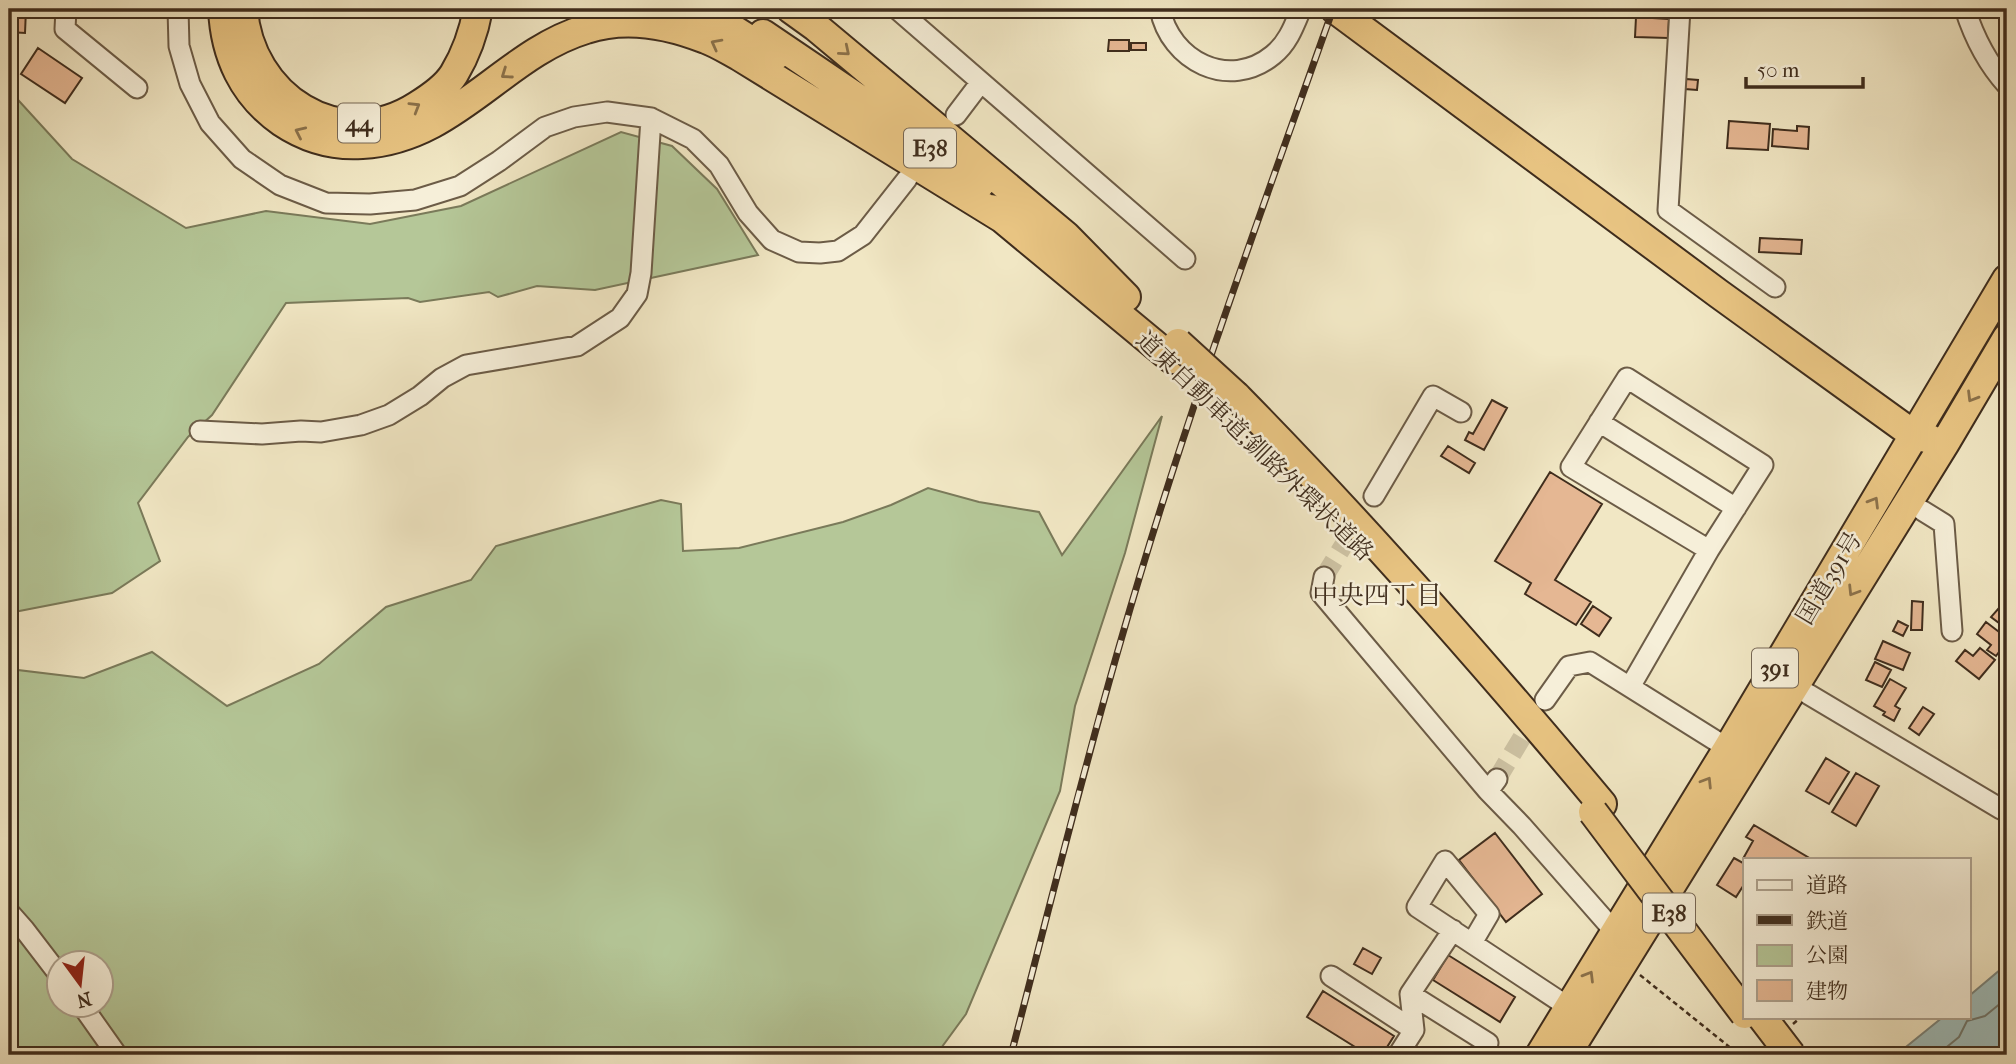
<svg xmlns="http://www.w3.org/2000/svg" width="2016" height="1064" font-family="'IM FELL French Canon','Noto Serif JP',serif">
<style>
.green{fill:#b5c798;stroke:#7a7a5a;stroke-width:2;fill-rule:evenodd}
.water{fill:#9ebebd;stroke:#78847d;stroke-width:2}
.lines{fill:none;stroke-linecap:round;stroke-linejoin:round}
.shore{stroke:#6e766d;stroke-width:2}
.building{fill:#e5b793;stroke:#3f2d1d;stroke-width:2}
.minor-tunnel{stroke:#cdc2a3;stroke-width:19;stroke-dasharray:19 10;stroke-linecap:butt}
.minor-casing{stroke:#6c5c47;stroke-width:23}
.highway-casing{stroke:#3f2d1d;stroke-width:32}
.path{stroke:#3f2d1d;stroke-width:2.5;stroke-dasharray:5 3.5;stroke-linecap:butt}
.minor{stroke:#f6efd9;stroke-width:19}
.highway{stroke:#e8c482;stroke-width:28}
.rail-casing{stroke:#3f2d1d;stroke-width:7}
.rail{stroke:#f6efd9;stroke-width:4.5;stroke-dasharray:13;stroke-linecap:butt}
.highway-bridge-casing{stroke:#3f2d1d;stroke-width:32;stroke-linecap:butt}
.highway-bridge{stroke:#e8c482;stroke-width:28}
.oneway{stroke:#8b714a}
.labels{text-anchor:middle;stroke-width:5;stroke-linejoin:round;paint-order:stroke}
.shield{fill:#f6efd9;stroke:#766755;stroke-width:2}
.shield-label{font-size:23px;font-weight:bold;fill:#3f2d1d}
.street-label{font-size:24px;fill:#3f2d1d;stroke:#f6efd9}
.neighbourhood-label{font-size:26px;fill:#3f2d1d;stroke:#f6efd9}
</style>
<rect width="100%" height="100%" fill="#f1e7c4"/>
<filter id="stains"><feTurbulence type="fractalNoise" baseFrequency=".00286" numOctaves="4"/><feColorMatrix values="0 0 0 0 .2 0 0 0 0 .09 0 0 0 0 .02 0 0 0 .5 -.17"/></filter>
<radialGradient id="worn" r=".72"><stop offset=".6" stop-color="#630" stop-opacity="0"/><stop offset="1" stop-color="#630" stop-opacity=".3"/></radialGradient>
<path class="green" d="M9,90l63,69 114,69 80,-17 104,13 91,-18 160,-74 51,14 45,43 41,66 -163,35 -58,-4 -39,11 -9,-5 -69,10 -12,-4 -122,5 -74,112 -24,22 -50,66 22,58 -48,32 -103,20z
M1162,416l-37,137 -50,153 -15,85 -94,223 -30,41h-927v-386l75,9 68,-26 75,54 92,-42 67,-57 85,-27 25,-34 165,-46 20,4 2,47 56,-3 104,-26 48,-17 37,-17 51,14 60,10 23,43zM60,962h42v42h-42z"/>
<path class="water" d="M2007,964v91h-111l47,-38h26v-21z"/>
<g class="lines">
<path class="shore" d="M1937,1055l22,-18 8,-16 18,-5 22,-18"/>
</g>
<path class="building" d="M9,9h17l-1,24 -16,-1z
M1597,9h31v5l-20,-1 -1,3h-10z
M1768,9h45l-1,7 -44,-3z
M1636,17l33,2 -1,19 -33,-1z
M1109,40h20v11h-21z
M1131,43h15v7h-15z
M38,48l44,30 -17,25 -44,-29z
M1686,79l12,1 -1,10 -12,-1z
M1729,121l41,3 -2,26 -41,-2z
M1797,126l12,1 -1,22 -36,-3 1,-17 24,2z
M1760,238l42,2 -1,14 -42,-2z
M1492,400l15,8 -23,42 -19,-10 4,-8 4,2z
M1448,446l27,17 -6,10 -28,-17z
M1550,472l52,32 -47,76 36,22 -15,23 -51,-31 6,-11 -36,-22z
M1912,601l11,1 -1,28h-11z
M2007,605v24l-16,-12 7,-8 4,3z
M1593,606l18,12 -12,18 -18,-12z
M1898,621l10,5 -5,10 -10,-5z
M1986,622l21,16v3l-11,15 -9,-6 4,-5 -14,-11z
M1883,641l27,12 -7,17 -28,-11z
M1980,648l15,12 -16,19 -23,-18 9,-11 8,6z
M1875,662l16,8 -9,17 -16,-7z
M1890,679l16,9 -11,18 5,3 -6,12 -11,-6 2,-3 -11,-6z
M1923,707l11,7 -15,21 -10,-7z
M1826,758l23,14 -20,32 -23,-13z
M1856,773l23,13 -23,40 -24,-14z
M1754,825l57,34h-64l-3,-2 9,-16 -7,-4z
M1495,833l47,61 -36,28 -47,-62z
M1734,858l11,6v19l-9,14 -19,-12z
M1363,948l18,10 -9,16 -18,-10z
M1448,955l67,42 -15,25 -67,-42z
M1323,991l71,45 -12,19h-14l-61,-38z"/>
<g class="lines">
<path class="minor-tunnel" d="M1324,577l50,-81
M1497,779l41,-68"/>
<g class="minor-casing">
<path id="minor" d="M66,9l-1,20 72,59
M178,9l1,37 11,38 20,39 32,36 38,26 46,18 44,1 45,-4 45,-14 39,-25 46,-34 29,-10 33,-5 44,6 42,21 26,26 29,48 24,27 27,12 21,1 18,-2 25,-16 44,-56
M897,9l288,250
M1160,9c10,52 69,82 113,46 15,-12 21,-29 28,-46
M1680,9l-12,201 107,77
M1965,9c9,28 22,54 42,76
M956,115l25,-33
M1599,422l137,86
M200,431l62,3 39,-3 20,1 40,-7 28,-10 31,-19 22,-18 24,-13 111,-19 43,-28 17,-24 4,-21 10,-155
M1374,496l59,-100 28,16
M1923,511l21,13 8,107
M1324,577l-3,16 167,198
M1630,687l79,-137 -138,-83 56,-89 136,87 -54,85
M1808,694l193,115
M1545,700l24,-34 21,-4 147,92
M1497,779l-9,12 34,35 93,106
M9,912l15,17 36,47
M1472,943l17,-29 -44,-53 -28,46 162,107
M1331,976l83,54
M1410,994l78,49
M81,1004l36,51
M1398,1055l16,-25 -4,-36 43,-64"/>
</g>
<g class="highway-casing">
<path id="highway" d="M223,9c2,46 20,86 59,113 24,16 51,24 80,22 93,-5 141,-90 224,-115 39,-13 82,-5 120,10 11,4 22,11 33,17l266,164
M243,9c6,87 96,147 174,97 13,-8 29,-19 37,-32 12,-20 20,-43 24,-65
M701,9l74,47
M791,9l25,18 250,209 60,61
M1335,9l384,285 195,141 16,4
M763,34l158,107 59,43
M991,209l181,150
M1236,396c128,130 249,268 366,408
M1540,1055l188,-307 279,-469
M1566,1055l379,-612 62,-105"/>
</g>
<path class="path" d="M1640,975l92,74 13,3 15,-2
M1793,1024l8,-7"/>
<use href="#minor" class="minor"/>
<use href="#highway" class="highway"/>
<g class="rail-casing">
<path id="rail" d="M1011,1055c36,-138 70,-277 110,-415 61,-213 138,-422 212,-631"/>
</g>
<use href="#rail" class="rail"/>
<g class="highway-bridge-casing">
<path id="highway-bridge" d="M1178,343l58,53
M1593,812l152,202
M1762,1017l29,38"/>
</g>
<use href="#highway-bridge" class="highway-bridge"/>
</g>
<defs><path id="oneway-chevron" d="M-2-3.5L2.5 0L-2 3.5" fill="none" stroke-width="1.6" stroke-linecap="round" stroke-linejoin="round" transform="scale(1.75)"/></defs>
<g class="oneway">
<use href="#oneway-chevron" transform="translate(716 44) rotate(-152)"/>
<use href="#oneway-chevron" transform="translate(845 51) rotate(40)"/>
<use href="#oneway-chevron" transform="translate(506 74) rotate(145)"/>
<use href="#oneway-chevron" transform="translate(415 107) rotate(-31)"/>
<use href="#oneway-chevron" transform="translate(300 132) rotate(-155)"/>
<use href="#oneway-chevron" transform="translate(1972 397) rotate(121)"/>
<use href="#oneway-chevron" transform="translate(1874 502) rotate(-59)"/>
<use href="#oneway-chevron" transform="translate(1853 591) rotate(122)"/>
<use href="#oneway-chevron" transform="translate(1707 782) rotate(-58)"/>
<use href="#oneway-chevron" transform="translate(1589 976) rotate(-59)"/>
</g>
<g class="labels">
<g class="shield">
<rect x="338" y="103.5" width="42" height="39" rx="5"/>
<rect x="904" y="128.5" width="52" height="39" rx="5"/>
<rect x="1752" y="648.5" width="46" height="39" rx="5"/>
<rect x="1643" y="893.5" width="52" height="39" rx="5"/>
</g>
<g class="shield-label">
<text x="359" y="131">44</text>
<text x="930" y="156">E38</text>
<text x="1775" y="676">391</text>
<text x="1669" y="921">E38</text>
</g>
<g class="street-label">
<text transform="translate(1255 446) rotate(44)" y="8">道東自動車道;釧路外環状道路</text>
<text transform="translate(1829 578) rotate(-59)" y="8">国道391号</text>
</g>
<g class="neighbourhood-label">
<text x="1377" y="604">中央四丁目</text>
</g>
</g>
<rect width="2016" height="1064" fill="none" stroke="#f1e7c4" stroke-width="35"/>
<rect x="10" y="10" width="1995" height="1043" fill="none" stroke="#3f2d1d" stroke-width="3.5"/>
<rect x="18" y="18" width="1981" height="1029" fill="none" stroke="#3f2d1d" stroke-width="2"/>
<rect x="1743" y="858" width="228" height="161" fill="#f6efd9" stroke="#ada18e" stroke-width="2"/>
<rect x="1757" y="880" width="35" height="10" fill="#f6efd9" stroke="#ada18e" stroke-width="2"/>
<text x="1806" y="892" font-size="21" fill="#3f2d1d">道路</text>
<rect x="1757" y="915" width="35" height="10" fill="#3f2d1d" stroke="#ada18e" stroke-width="2"/>
<text x="1806" y="928" font-size="21" fill="#3f2d1d">鉄道</text>
<rect x="1757" y="945" width="35" height="21" fill="#b5c798" stroke="#ada18e" stroke-width="2"/>
<text x="1806" y="962" font-size="21" fill="#3f2d1d">公園</text>
<rect x="1757" y="980" width="35" height="21" fill="#e5b793" stroke="#ada18e" stroke-width="2"/>
<text x="1806" y="998" font-size="21" fill="#3f2d1d">建物</text>
<g transform="translate(80 984) rotate(165)"><circle r="33" fill="#f6efd9" stroke="#ada18e" stroke-width="2"/>
<path d="M0-5L12 26L0 18L-12 26Z" fill="#8f2418"/>
<text y="-10" font-size="19" font-weight="bold" text-anchor="middle" fill="#3f2d1d">N</text>
</g>
<path d="M1746 77v10h117v-10" fill="none" stroke="#3f2d1d" stroke-width="3.5"/>
<text x="1757" y="77" font-size="21" fill="#3f2d1d" stroke="#f6efd9" stroke-width="5" paint-order="stroke">50 m</text>
<rect width="100%" height="100%" filter="url(#stains)"/>
<rect width="100%" height="100%" fill="url(#worn)"/>
</svg>
